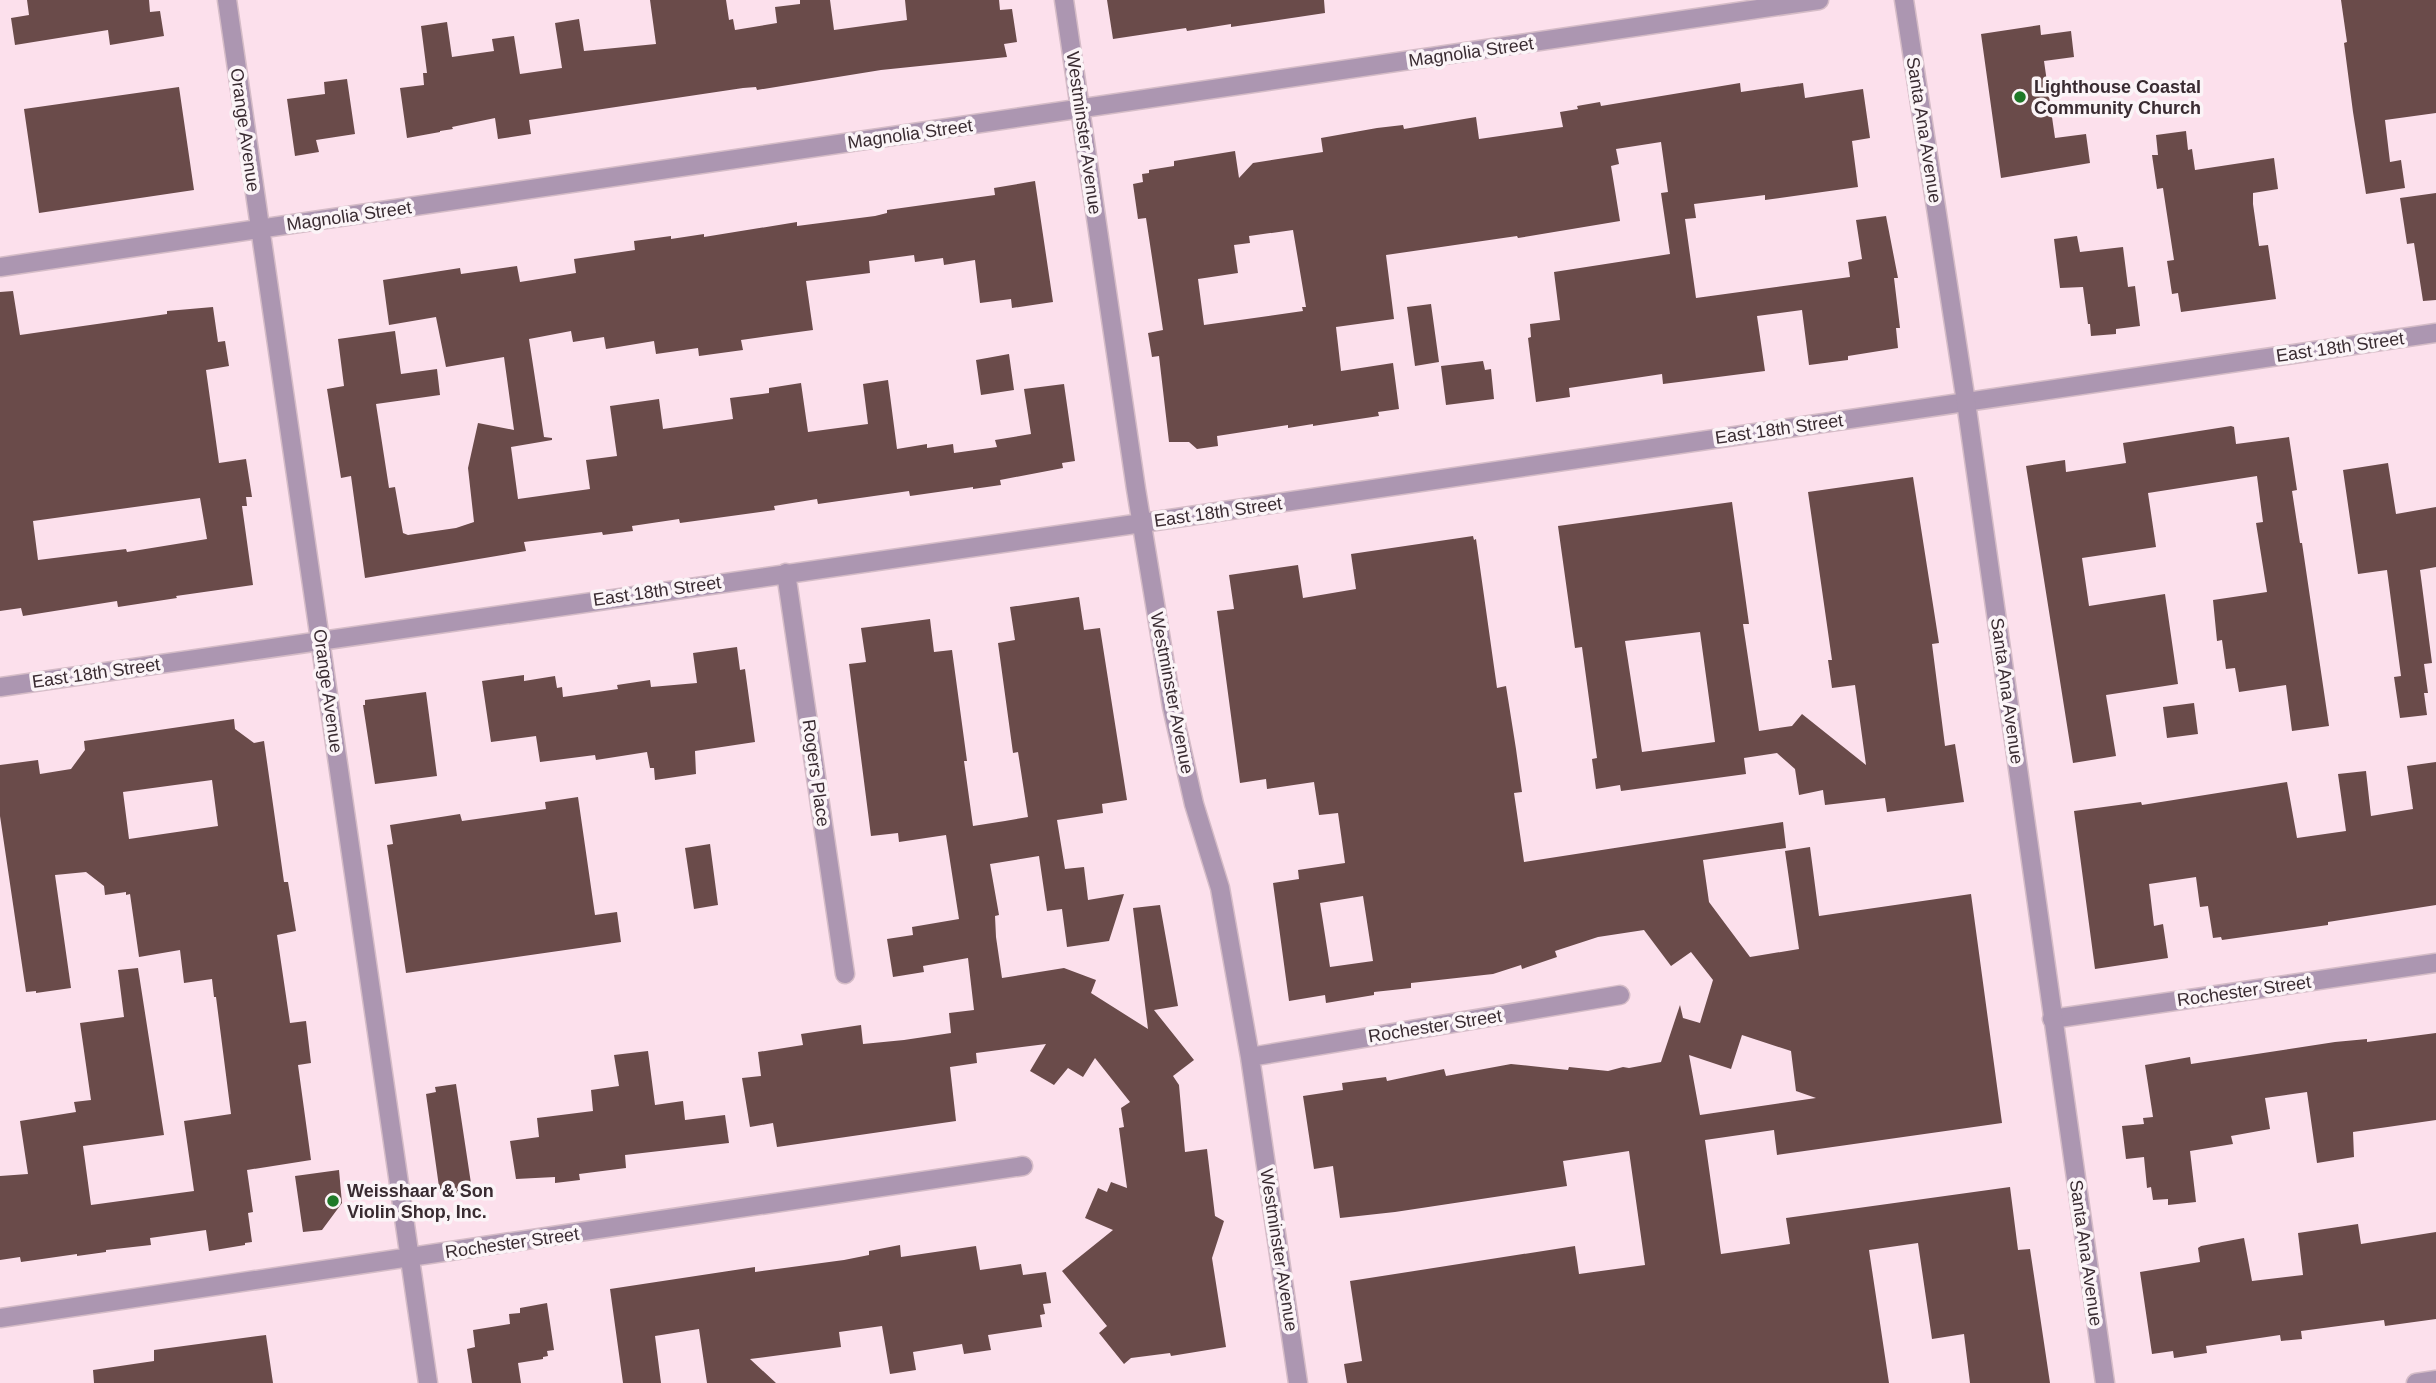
<svg xmlns="http://www.w3.org/2000/svg" width="2436" height="1383" font-family="Arial,sans-serif">
<style>
.building{fill:#6a4b4a;fill-rule:evenodd}
.lines{fill:none;stroke-linecap:round;stroke-linejoin:round}
.minor-casing{stroke:#d5bcc7;stroke-width:21}
.tertiary-casing{stroke:#d5bcc7;stroke-width:21}
.minor{stroke:#ac96b1;stroke-width:18}
.tertiary{stroke:#ac96b1;stroke-width:18}
.poi-dot{fill:#1f7928;stroke:#fbf4f7;stroke-width:2.5}
.labels{text-anchor:middle;stroke-width:7;stroke-linejoin:round;paint-order:stroke}
.street-label{font-size:18px;fill:#392b31;stroke:#fbf4f7}
.poi-label{font-size:18px;font-weight:bold;fill:#392b31;stroke:#fbf4f7;text-anchor:start}
</style>
<rect width="100%" height="100%" fill="#fce0ec"/>
<path class="building" d="M27,0h122l1,12 10,-1 4,25 -54,9 -2,-15 -93,15 -4,-27 18,-3z
M650,0h76l3,20 4,-1 2,11 42,-7 -2,-16 25,-3v-4h30l4,30 73,-10 -2,-20h94l1,10 12,-1 5,33 -13,2 3,13 -126,13 -124,20 -1,-3 -13,1 -214,32 2,14 -33,5 -3,-21 -43,9 1,2 -13,2v1l-33,6 -7,-50 24,-3 -1,-12h4l-6,-47 26,-4 5,35 42,-6 -2,-12 22,-3 6,38 42,-6 -7,-45 24,-4 5,32 72,-7z
M1107,0h217l1,13 -94,14v-3l-44,7 -1,-3 -73,11z
M2341,0h95v113l-51,7 5,42 11,-2 4,28 -39,6 -13,-82 -9,-69 3,-1z
M2040,25l1,10 30,-4 3,26 -30,4 11,77 31,-4 4,29 -89,15 -20,-144z
M347,79l8,55 -39,6 3,12 -24,4 -8,-57 38,-5 -1,-12z
M1740,83l1,9 62,-9 2,15 58,-9 7,49 -18,3 6,46 -93,13v-5l-71,9 2,14 -11,1 11,79 154,-21 -2,-15 14,-3 -6,-39 30,-4 12,62h-4l6,50h-4l2,20 -50,8v4l-39,5 -7,-55 -45,6 8,55 -102,13 -1,-10 -93,14 1,9 -34,5 -8,-64 3,-1 -1,-13 30,-4 -6,-48 116,-18 -9,-61 7,-1 -7,-50 -45,7 3,15 -8,2 9,55 -102,17 -1,-2 -131,19 8,64 -58,8 5,44 52,-8 6,46 -21,3 1,4 -66,10v-2l-25,4v-3l-71,11 1,10 -21,3 -8,-7h-20l-10,-86 -7,1 -4,-24 15,-3 -17,-112 -8,1 -5,-35 10,-2 -1,-8 7,-1v-3l25,-4v-5l61,-10 4,27 14,-15 70,-11 -2,-14 56,-10 26,-3 1,4 72,-12 3,22 84,-12 -3,-15 18,-3 -1,-3 23,-4 1,4zM1293,230l13,77h-4l1,4 -99,14 -6,-46 40,-6 -4,-28 16,-2 -1,-7z
M179,87l15,103 -155,23 -15,-104z
M2186,131l2,19 4,-1 3,21 79,-12 4,31 -25,4v11l6,42 9,-1 8,54 -95,13 -3,-19 -6,1 -5,-33 7,-1 -8,-52 -3,-20 -6,1 -5,-34h6l-2,-20z
M1035,181l18,121 -41,6 -1,-9 -31,4 -5,-43 -31,5 -1,-7 -28,4 -1,-7 -45,6 1,12 -64,8 7,49 -72,10 2,10 -44,6 -1,-8 -42,6 -2,-13 -48,8 -2,-12 -31,5 -2,-11 -42,8 15,98 8,1v2l-41,7 7,52 72,-10 -4,-29 31,-4 -7,-50 49,-7 4,30 70,-10 -3,-21 39,-5v-5l32,-5 7,49 60,-8 -5,-40 25,-4 9,69 30,-5v4l26,-4 1,9 43,-6 -2,-7 36,-6 -7,-45 40,-5 11,77 -13,2 1,5 -63,12 1,5 -28,4v-2l-63,9 -1,-5 -91,13 -1,-5 -43,7 1,4 -95,13 -1,-4 -47,7 1,5 -30,4 -1,-3 -78,10 2,9 -161,27 -14,-102 -10,2 -14,-89 17,-3 -6,-47 57,-8 6,43 36,-5 3,26 -64,9 13,84 6,-1 8,46 5,2 48,-7 18,-6 -6,-54 10,-45 36,7 -10,-73 -58,10 -10,-50 -47,8 -6,-45 77,-12 1,6 56,-8 3,16 56,-9 -2,-14 61,-9 -1,-9 37,-5v3l33,-5v3l93,-15v4l78,-10 12,-3v-3l108,-15 -1,-7z
M2436,193v107l-13,1 -9,-58 -7,1 -7,-46z
M2077,236l3,16 43,-5 5,40 7,-1 5,40 -24,3v5l-25,2 -1,-12h-2l-5,-37 -23,1 -6,-49z
M13,291l7,44 147,-21v-3l46,-4 5,35 7,-1 4,25 -23,4 13,93 27,-4 6,38h-6l1,9h-5l11,79 -77,11 1,2 -59,9 -1,-6 -94,15 -2,-8 -21,3v-319zM200,498l7,41 -80,13 -1,-3 -88,11 -5,-39z
M1431,304l8,58 -24,4 -8,-59z
M1009,354l5,36 -33,5 -5,-35z
M1483,361l2,9 6,-1 3,30 -48,6 -5,-39z
M2231,426l3,1 2,17 53,-7 8,53 -5,1 8,52h2l27,183 -37,5 -6,-46 -47,7 -4,-24 -9,1 -4,-29 -5,1 -4,-41 54,-8 -11,-69 7,-1 -6,-46 -109,17 8,54 -74,11 7,48 76,-12 13,90 -72,11 10,61 -43,7 -47,-297 39,-6 1,12 60,-9 -3,-20z
M2388,463l8,51 40,-7v60l-16,3 12,93 -8,1 4,29h-4l3,22 -27,3 -6,-41 7,-1 -14,-106 -29,4 -15,-104z
M1913,477l26,166 -7,1 13,102 10,-2 9,58 -77,10 -2,-14 -60,7 -2,-15 -24,5 -4,-26 -18,-16 -33,5 2,16 -125,17 -1,-6 -24,4 -4,-30 5,-1 -15,-111 -7,1 -17,-122 174,-24 17,122h-6l16,107 33,-5 10,-12 64,51 -11,-80 -23,3 -4,-28h4l-24,-168zM1700,632l15,110 -73,10 -17,-111z
M1473,536l1,4 2,-1 21,149 9,-2 10,63 6,43 -8,1 10,69 259,-40 3,26 -83,12 6,42 41,55 49,-8 -14,-98 25,-4 9,69 152,-22 31,229 -225,32 -3,-25 -69,10 16,114 69,-10 -4,-26 224,-31 8,63 12,-1 20,134h-80l-6,-49 -32,5 -14,-96 -49,7 20,133h-542l-3,-19 18,-3 -12,-80 225,-35 4,28 66,-9 -16,-114 -66,10 4,25 -172,26 -55,6 -7,-52 -19,3 -11,-73 40,-6 -1,-7 44,-6 1,4 57,-12 2,7 65,-12 57,6 1,-3 39,4 15,-4 6,1 32,-6 19,-57 3,13 17,5 13,-43 -22,-28 -20,14 -27,-36 -46,7 -43,14 2,6 -35,12 -1,-4 -28,9 -82,9v5l-37,4v3l-48,8 -1,-8 -36,6 -16,-118 26,-4 -1,-9 47,-7 -7,-50 -19,2 -5,-33 -47,7 -1,-10 -26,4 -23,-172 17,-2 -5,-34 69,-10 5,33 53,-9 -5,-35zM1363,896l10,65 -43,6 -10,-64zM1742,1035l49,16 5,40 20,7 -116,17 -11,-60 42,14z
M1079,597l5,33 16,-2 27,172 -25,4 1,9 -46,7 8,49 19,-2 4,33 36,-6 -15,47 -42,6 -5,-38 -15,2 -8,-55 -49,8 9,51 -4,1 1,21 6,41 62,-10 32,12 -5,13 57,36 -15,-121 27,-3 18,101 -24,4 40,50 -21,16 6,9 6,67 22,-3 8,67 9,5 -12,37 14,89 -55,9 -1,-3 -39,5 -7,6 -25,-31 8,-7 -45,-55 51,-41 -28,-12 13,-30 9,4 4,-10 16,6 -8,-60 5,-1 -3,-19 9,-6 -35,-44 -12,19 -15,-9 -14,17 -24,-14 16,-27 -70,9 1,10 -27,4 6,54 -179,26 -4,-24 -23,4 -8,-49 19,-2 -3,-24 45,-7 -2,-11 60,-9 2,19 41,-4 47,-7 -2,-20 25,-3 -6,-52 -45,8 1,6 -31,5 -6,-38 26,-4 -1,-8 47,-8 -13,-84 -47,7 -1,-9 -27,3 -22,-172 17,-2 -5,-34 69,-9 4,33 18,-2 15,111h-3l9,65 32,-5 23,-4 -10,-65 -5,1 -15,-110 17,-3 -5,-33z
M737,647l3,23 5,-1 10,73 -60,9 1,23 -41,6 -1,-12h-4l-3,-16 -51,8 -1,-5 -55,7 -4,-26 -45,6 -9,-61 42,-6v6l31,-5 2,12 5,-1 1,10 55,-8 -1,-4 33,-5 1,7 46,-4 -4,-30z
M426,692l11,84 -62,8 -12,-79h2v-5z
M2194,703l4,31 -31,4 -4,-31z
M234,719l1,10 19,14 10,-2 20,141h4l8,49 -19,4 13,88 16,-2 5,42 -13,2 13,95 -64,10 6,42 -5,1 4,29 -7,1v2l-36,6 -3,-21 -56,8 1,7 -45,5v2l-29,4v-2l-56,8 -1,-5 -20,3v-84l28,-2 -8,-53 56,-9 -2,-10 17,-2 -11,-77 44,-6 -6,-47 20,-2 26,167 -81,11 8,59 103,-14 -10,-70 47,-7 -15,-117h-2l-2,-18 -28,4 -4,-33 -41,7 -9,-63 -4,1v-3l-21,3 -1,-9 -18,-14 -31,3 16,113 -35,5v-2l-10,1 -26,-176v-51l38,-5 2,14 31,-5 14,-19 -1,-9zM212,780l6,46 -89,13 -6,-47z
M2436,762v143l-108,17v3l-106,15 -1,-3 -8,1 -5,-32 -8,1 -4,-30 -47,7 5,42 9,-2 5,34 -73,11 -21,-158 67,-9 1,3 145,-23 10,56 49,-7 -8,-57 28,-3 5,45 42,-7 -6,-43z
M578,797l17,118 22,-3 4,30 -215,31 -19,-128 6,-1 -3,-19 70,-11 2,7 84,-12 -1,-7z
M710,844l8,61 -24,4 -9,-61z
M2436,1033v87l-83,12 1,25 -37,6 -10,-71 -42,6 5,31 -39,7 2,8 -43,7 6,51 -28,3v-6l-15,1 -2,-13 -4,1 -3,-31 -18,2 -4,-33 22,-2 -1,-6 10,-1 -8,-52 45,-8 1,7 144,-22 32,-3v3z
M648,1051l7,54 28,-4 2,19 40,-5 4,28 -104,12 1,13 -47,6 1,6 -25,3v-6l-39,2 -6,-38 29,-4 -2,-19 56,-7 -2,-21 28,-4 -5,-31z
M456,1084l16,106 -1,3 -24,4 -1,-4 -6,1 -14,-100 10,-2 -1,-5z
M339,1170l3,33 -20,27 -19,2 -8,-56z
M2358,1224l3,20 75,-12v87l-51,7 -1,-6 -83,11 1,8 -21,2 -1,-6 -74,11 1,7 -33,5 -1,-7 -21,3 -12,-82 60,-10 -2,-14 3,-2 43,-8 8,43 51,-6 -5,-42z
M900,1245l1,12 75,-11 4,24 41,-6 2,11 23,-3 5,31 -8,1 2,10 -5,1 2,12 -54,8 3,15 -27,4 -2,-10 -49,8 3,18 -26,4 -8,-48 -43,6 2,15 -91,12 26,24h-69l-8,-54 -44,7 6,47h-38l-13,-94 145,-22v5l89,-12 25,-5v-4z
M547,1303l7,47 -7,1 1,5 -5,1v2l-25,4 3,20h-49l-5,-34 8,-2 -2,-17 37,-6 -1,-10 11,-1v-5z
M266,1335l7,48h-179l-1,-13 61,-9v-11z"/>
<g class="lines">
<g class="minor-casing">
<path id="minor" d="M227,0l201,1383
M1064,0l72,489 36,218 22,97 26,84 30,169 48,326
M0,267l1819,-267
M786,573l59,401
M0,687l1142,-164 1294,-190
M2052,1019l384,-56
M1250,1057l370,-62
M0,1318l1023,-152
M2416,1383l20,-3"/>
</g>
<g class="tertiary-casing">
<path id="tertiary" d="M1904,0l62,402 139,981"/>
</g>
<use href="#minor" class="minor"/>
<use href="#tertiary" class="tertiary"/>
</g>
<g class="poi-dot">
<circle cx="2020" cy="97" r="7"/>
<circle cx="333" cy="1201" r="7"/>
</g>
<g class="labels">
<g class="street-label">
<text transform="translate(1471 52) rotate(-8)" y="6">Magnolia Street</text>
<text transform="translate(245 130) rotate(82)" y="6">Orange Avenue</text>
<text transform="translate(1924 130) rotate(81)" y="6">Santa Ana Avenue</text>
<text transform="translate(1084 133) rotate(82)" y="6">Westminster Avenue</text>
<text transform="translate(910 134) rotate(-8)" y="6">Magnolia Street</text>
<text transform="translate(349 216) rotate(-8)" y="6">Magnolia Street</text>
<text transform="translate(2340 347) rotate(-8)" y="6">East 18th Street</text>
<text transform="translate(1779 429) rotate(-8)" y="6">East 18th Street</text>
<text transform="translate(1218 512) rotate(-8)" y="6">East 18th Street</text>
<text transform="translate(657 591) rotate(-8)" y="6">East 18th Street</text>
<text transform="translate(96 673) rotate(-8)" y="6">East 18th Street</text>
<text transform="translate(328 691) rotate(82)" y="6">Orange Avenue</text>
<text transform="translate(2007 691) rotate(82)" y="6">Santa Ana Avenue</text>
<text transform="translate(1172 693) rotate(79)" y="6">Westminster Avenue</text>
<text transform="translate(816 773) rotate(82)" y="6">Rogers Place</text>
<text transform="translate(2244 991) rotate(-8)" y="6">Rochester Street</text>
<text transform="translate(1435 1026) rotate(-9)" y="6">Rochester Street</text>
<text transform="translate(512 1243) rotate(-8)" y="6">Rochester Street</text>
<text transform="translate(1279 1250) rotate(81)" y="6">Westminster Avenue</text>
<text transform="translate(2086 1253) rotate(82)" y="6">Santa Ana Avenue</text>
</g>
<g class="poi-label">
<text x="2034" y="93">Lighthouse Coastal<tspan x="2034" dy="21">Community Church</tspan></text>
<text x="347" y="1197">Weisshaar &amp; Son<tspan x="347" dy="21">Violin Shop, Inc.</tspan></text>
</g>
</g>
</svg>
